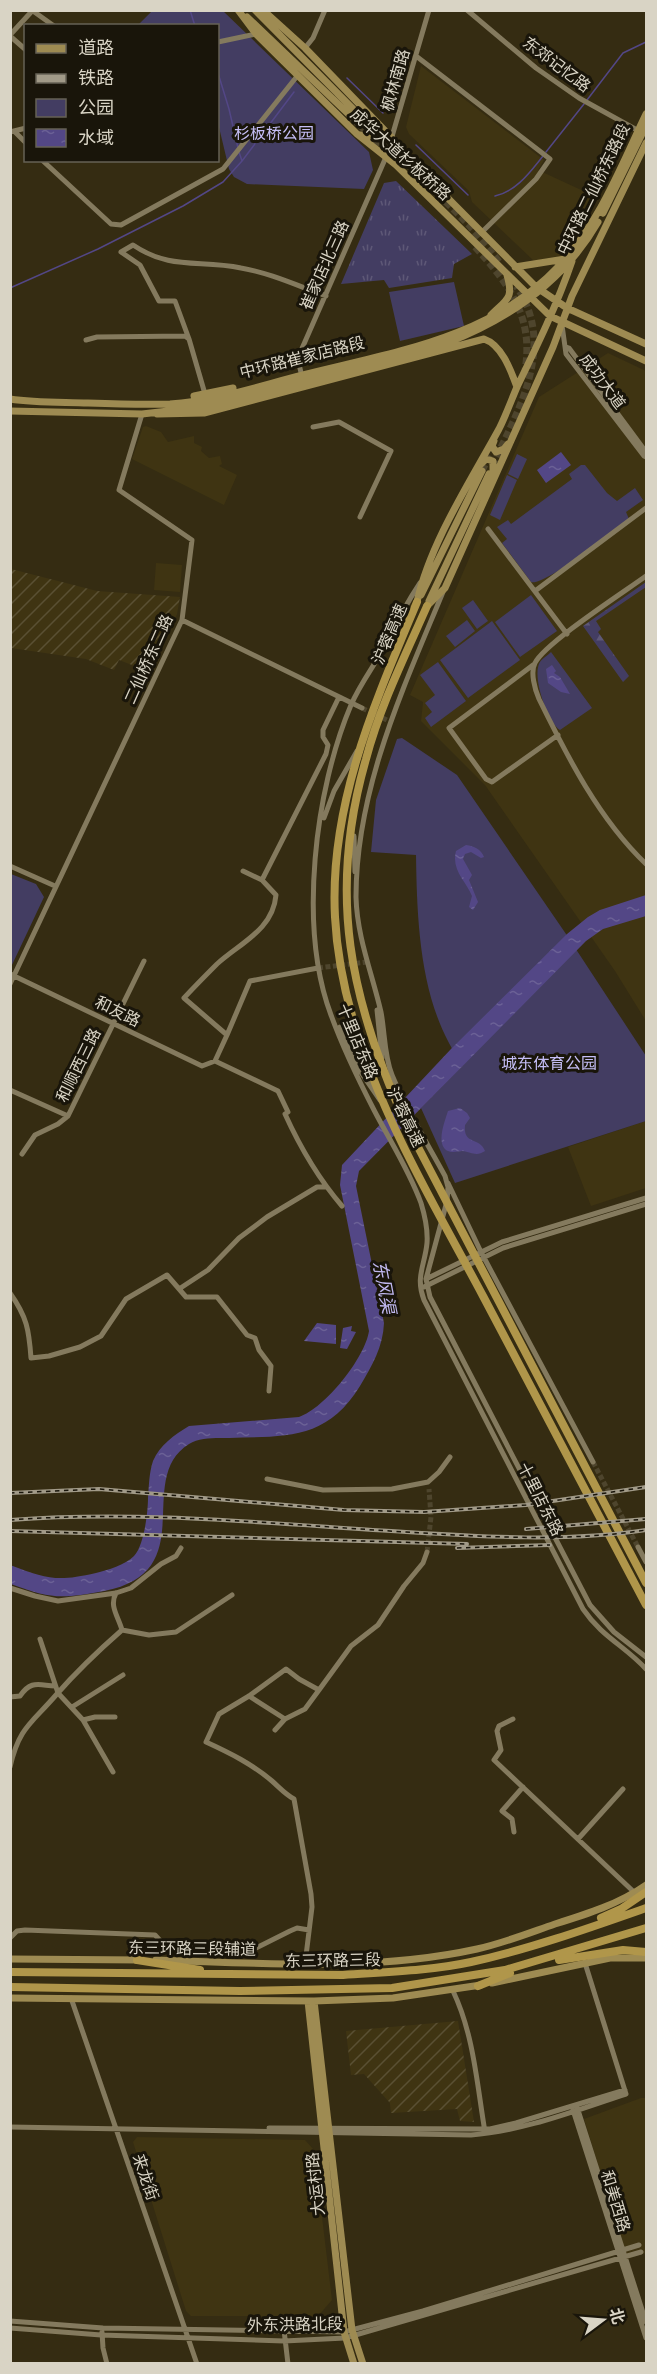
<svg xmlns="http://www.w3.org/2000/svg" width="657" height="2374" font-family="'Golos Text','Noto Sans SC',sans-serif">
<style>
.built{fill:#3f3412}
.industrial{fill:url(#industrial-furrows)}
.grass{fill:url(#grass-tufts)}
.forest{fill:url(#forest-firs)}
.green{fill:#433d62}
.water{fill:url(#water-ripples)}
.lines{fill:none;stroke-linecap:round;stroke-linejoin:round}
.stream{stroke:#534786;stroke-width:1.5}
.minor-tunnel{stroke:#4e452d;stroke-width:5;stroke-dasharray:5 2.5;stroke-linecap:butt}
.major-tunnel{stroke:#4e452d;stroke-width:7;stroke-dasharray:7 3.5;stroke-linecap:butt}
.minor{stroke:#847a5e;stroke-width:5}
.major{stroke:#9e8b52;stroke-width:7}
.highway{stroke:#b0964a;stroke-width:8}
.rail-casing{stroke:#a19a88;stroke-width:4}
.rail{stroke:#19150a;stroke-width:1.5;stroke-dasharray:4.5;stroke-linecap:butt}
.labels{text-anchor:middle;stroke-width:6;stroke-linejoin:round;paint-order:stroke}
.street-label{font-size:16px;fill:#d9d4c5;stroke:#19150a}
.park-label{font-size:16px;fill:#c5bef6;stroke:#19150a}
.water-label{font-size:18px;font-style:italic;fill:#c0b8f0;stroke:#19150a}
</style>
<defs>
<pattern id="industrial-furrows" width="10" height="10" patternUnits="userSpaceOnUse" patternTransform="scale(1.5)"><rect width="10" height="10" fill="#3f3412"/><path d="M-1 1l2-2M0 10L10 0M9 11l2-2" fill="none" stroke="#5a5033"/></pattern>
<pattern id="grass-tufts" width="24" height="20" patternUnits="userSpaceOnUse" patternTransform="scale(1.5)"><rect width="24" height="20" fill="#433d62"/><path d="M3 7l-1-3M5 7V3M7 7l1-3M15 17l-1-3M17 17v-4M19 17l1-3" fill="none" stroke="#5e5877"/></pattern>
<pattern id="forest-firs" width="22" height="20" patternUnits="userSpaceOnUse" patternTransform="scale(1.5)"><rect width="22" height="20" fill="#433d62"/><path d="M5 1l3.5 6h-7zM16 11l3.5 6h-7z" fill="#5e5877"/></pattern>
<pattern id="water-ripples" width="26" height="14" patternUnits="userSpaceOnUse" patternTransform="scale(1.5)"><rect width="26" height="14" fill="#534786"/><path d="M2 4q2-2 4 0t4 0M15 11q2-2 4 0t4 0" fill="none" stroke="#6b6196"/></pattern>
</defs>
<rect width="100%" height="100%" fill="#352c12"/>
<path class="built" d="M421,66l123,94 -6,10 54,25 -9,28 -19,32 -30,6 -62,-59 -3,-11 -60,-57 -3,-7z
M608,353l38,18v650l-31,-50 -130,-186 -64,-64 2,-19 -13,-7 129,-298z
M146,426l15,6 7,10 26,-6v7l8,4 -1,4 8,7 11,-2 2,8 -3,2 18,9 -13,30 -92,-46 11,-32z
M156,563l26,2 -2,27 -26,-2z
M646,1121v67l-55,18 -23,-59z
M641,2098h5v155l-19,6 -43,-140z
M137,2137l168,3 9,10 18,150 -14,16h-127l-5,-5 -53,-169z"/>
<path class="industrial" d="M11,569l86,22 83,6 -3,17 -13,28 -8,14 -6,1 -5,13 -26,-10 -5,10 -28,-11 -75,-11z
M458,2021l16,101 -14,-1 -3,-12 -66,4 -1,-10 -26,-29 -13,1 -5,-44z"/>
<path class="grass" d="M396,181l76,73 -18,10 -2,14 -63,10 -5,-8 -43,4 43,-101z"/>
<path class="forest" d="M646,582v5l-50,34 5,8 -3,3 31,44 -6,6 -40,-56z"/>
<path class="green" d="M152,11h71l146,141 4,18 -9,19 -117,-5 -13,-7 -5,-8 -11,-46v-97h-81z
M454,282l10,44 -64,15 -11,-49z
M517,454l10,5 -9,20 -10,-5z
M581,465h4l22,28 10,8 18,-13 8,12 -17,12 3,7c-15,11 -85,68 -98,63l-29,-39 5,-4 -10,-12 11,-7 3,4 61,-45 -3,-5z
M507,475l10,5 -17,40 -10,-5z
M531,595l26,36 -37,26 -25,-35z
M473,600l15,21 -11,8 -15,-21z
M467,620l8,11 -20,16 -9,-11z
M492,621l28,39 -52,38 -28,-38z
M551,652l41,56 -32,22c-12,-7 -29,-54 -20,-68 2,-3 8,-7 11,-10z
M438,662l28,39 -35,26 -6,-9 7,-6 -7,-9 10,-8 -15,-20z
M402,738l55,37 109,159 80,122v65l-191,62 -34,-75 42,-43c-43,-57 -46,-141 -47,-210l-45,-3 5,-52 21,-61z
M11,874l25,10 8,13 -33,70z"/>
<path class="water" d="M561,452l10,13 -25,18 -9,-13z
M552,665l4,6 -2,2 6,4 10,17 -9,-2 -13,-9 -2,-14z
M466,845c8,1 15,4 18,12l-3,1 -10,-6 -6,2 -2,5 9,16 -3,5 9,22 -5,8 -4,-3 3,-11c-6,-15 -21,-26 -16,-45z
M646,895v21l-43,13 -17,12 -227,230 -3,15 28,137c-1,24 -12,43 -24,63 -34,55 -75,50 -131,52 -13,0 -29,-1 -40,6 -56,35 14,128 -85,147 -43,8 -53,8 -93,-7l-1,-19c37,14 47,17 86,8 12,-3 29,-8 38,-17 10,-10 14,-44 14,-58 1,-12 1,-25 5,-37 7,-16 21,-26 36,-35l110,-9c26,-9 66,-59 70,-86l-29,-146 2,-20 109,-116 116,-115 21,-17 12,-7z
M460,1108l7,5 3,5 -5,7c-2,21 14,11 20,26 -9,6 -13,1 -23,0 -4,0 -9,2 -14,0 -13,-6 -3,-30 0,-40z
M317,1323l19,2v19l-32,-3z
M352,1326l-1,5 5,1 -9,17 -7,-1 3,-20z"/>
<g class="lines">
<path class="stream" d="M190,10l5,16
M218,73l11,36 9,39
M347,78l36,35
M587,100l36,-47 23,-11
M416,145l52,50
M239,152l3,9
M546,152l38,-48
M495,196c22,-5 35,-24 48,-40
M10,288l88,-39 85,-43 40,-24 19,-21 52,-69"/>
<path class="minor-tunnel" d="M362,708l25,12
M318,968l49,-6
M593,1462l45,85
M427,1552l4,-35 -2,-28"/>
<path class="major-tunnel" d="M364,120l105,105 32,39
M360,125l39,39
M475,247c34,37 59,70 50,123
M492,466c27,-57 65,-121 24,-180
M482,471l13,-27"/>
<path class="minor" d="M467,10l69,58 43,30 58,32
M33,11l21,15
M10,35l23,-25
M10,36l16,14
M218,42l38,-8
M305,48l8,-10 12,-28
M416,56l134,103 -14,20 -55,54
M10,132l16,-4
M15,132l11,11
M42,160l69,64 10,1 102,-56 75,-94
M562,325l4,29 78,102 2,1
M189,339l-14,-38h-16l-19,-36 -19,-13 12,-7c39,26 66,14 108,23 29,5 57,18 85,28
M86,340l11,-3 88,-1 4,3 16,55
M566,347l3,1 77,104
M302,377l-3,-13 1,-11 86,-196 43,-147
M313,427l26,-5 52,29 -31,66
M488,529l79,105
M646,576c-22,16 -101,67 -111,87 -5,9 0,27 4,36 29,59 60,120 107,165
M420,583c-14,21 -24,40 -35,63 -11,20 -25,38 -34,59 -36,85 -53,222 -20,310 12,33 27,64 43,95 16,31 35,60 47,93 4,13 7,26 6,40 -2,22 -12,34 -3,57l159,309c19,28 42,37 63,60
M535,591l111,-83
M443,592c-40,97 -87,197 -87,305 1,40 16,76 25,115 4,21 3,43 11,63 14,34 35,68 53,101l3,11 -1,14 -21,78 4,18 12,23 148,285 24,27 32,25
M182,620l180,88
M533,665l-84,63 37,51 6,3 66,-47
M324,818l10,-27 23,-40
M354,836l1,36
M10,866l45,20
M243,871l19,9 14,15c-3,35 -36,48 -59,69 -11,11 -22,22 -33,34l43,37 -12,26 63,30 10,21 -3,2c15,33 33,64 57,92
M262,880l64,-126 2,-9 -5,-8v-7l16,-33
M10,974l192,92 13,-5
M10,984l172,-364 10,-80 -73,-50 23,-76
M377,1010l5,48
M340,1027l18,41 22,32
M227,1035l23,-54 68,-13
M10,1090l58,26
M22,1154l13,-19 23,-11 10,-8 76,-155
M448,1183l33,69 112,210
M426,1279l76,-37 144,-44
M424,1287l79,-39 143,-44
M179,1289l29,-19 31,-32 28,-21 50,-30h9
M10,1293c17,24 19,37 21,65l18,-2 31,-9 21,-11 25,-37 41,-24 19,22h31l30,38 8,3 4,12 12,16 -2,25
M267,1479l56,11 69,-1 36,-7 11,-10 11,-15
M638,1547l8,15
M10,1588l25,8 23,5 58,-8 15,-5 30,-24 15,-8 5,-8
M116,1593c-7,13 2,23 6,37
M40,1639l18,54 25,27 30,52
M249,1696l36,23
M10,1697l10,-1c11,-16 18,-11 35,-10
M72,1707l51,-32
M513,1719l-14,7 -2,5 4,19 -7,10 141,133
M83,1720l12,-3h20
M275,1730l10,-11 20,-10 14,-19
M10,1767c9,-40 22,-44 46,-72 21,-24 42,-44 66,-65l27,5 27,-3 56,-37
M514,1832l-2,-13 -10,-8 21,-24
M578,1839l45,-50
M10,1938l7,-7 8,-1 130,5 10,11 89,3 36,-18 7,-3 12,2
M305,1964l7,-57 -1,-13 -17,-95c-9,-5 -14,-11 -22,-18 -20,-17 -42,-28 -66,-39l13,-28 30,-18 37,-27 13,10 20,11 32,-44 27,-21 26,-39 19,-23 4,-11
M453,1991c21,44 24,94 32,141
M71,1998l126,366
M577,2107l69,215
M573,2110l73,228
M10,2127l461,8c53,-4 105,-25 155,-41l-41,-131
M269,2128l221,1 26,-6 109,-33
M10,2321l93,7 241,4 79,-21 216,-66
M10,2328l91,7 183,6 61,-3 296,-86
M284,2330l4,34
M102,2332l1,16 4,16"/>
<path class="major" d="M238,10l18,24 101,100 39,31 154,151 96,45
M255,10l109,110
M263,10l42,38 87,90 12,16 132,133 31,21 79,36
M247,17l113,108
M360,135l8,2 8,-10 -2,-5
M603,213l43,-87
M515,267l50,-8
M491,315c16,-16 23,-16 16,-40
M194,396l39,-8
M10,399c26,4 52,3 78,4 27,1 54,2 82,1 45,-3 89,-18 133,-29 91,-23 188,-37 255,-108 41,-43 63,-101 88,-153
M10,411l132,3 53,-6 252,-65c62,-24 117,-62 151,-121
M157,414l47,-1 280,-74c18,6 27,32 33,48
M494,441l-2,5 4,6 8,-3 4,-5
M481,464l5,-5 7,2v13
M421,595l61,-124
M429,601l60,-127
M417,602c13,-59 53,-120 82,-173 7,-14 12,-28 18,-42 20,-41 40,-82 55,-126
M427,606l18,-18 108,-241 19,-51 74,-153
M10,1959l131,1
M156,1960c106,3 216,12 321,-11 27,-6 52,-16 78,-25 32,-10 64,-20 91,-39
M492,1983l118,-25h36
M10,1998l304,3 79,-3 88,-13
M308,2001l36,331 10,32
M314,2001l38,329 11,34"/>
<path class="highway" d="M417,602c-42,100 -88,203 -82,315 7,136 85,261 148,379 54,103 108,206 163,309
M427,606c-22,50 -47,100 -61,153 -39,135 -16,242 41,367l239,457
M601,1918l20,-9 25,-17
M137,1960l63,10
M559,1960l64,-10 23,2
M10,1972l333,3c42,-3 86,-4 128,-13 59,-13 118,-34 175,-54
M478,1986l32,-13
M10,1987l230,4 152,-3 113,-18 141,-42"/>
<g class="rail-casing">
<path id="rail" d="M10,1493l89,-4 245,21 80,2 102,-7 120,-18
M10,1520c133,-10 264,4 396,12 80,5 161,10 240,-2
M526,1529l120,-10
M10,1531l457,13
M457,1548l93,-3"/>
</g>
<use href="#rail" class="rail"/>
</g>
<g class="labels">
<g class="street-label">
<text transform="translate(557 64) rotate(37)" y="6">东郊记忆路</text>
<text transform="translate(395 80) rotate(-74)" y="6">枫林南路</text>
<text transform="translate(401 154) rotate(42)" y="6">成华大道杉板桥路</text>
<text transform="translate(593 189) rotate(-64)" y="6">中环路二仙桥东路段</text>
<text transform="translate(324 265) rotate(-66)" y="6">崔家店北三路</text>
<text transform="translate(302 357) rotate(-14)" y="6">中环路崔家店路段</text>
<text transform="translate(603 381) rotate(53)" y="6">成功大道</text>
<text transform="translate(389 634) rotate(-67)" y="6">沪蓉高速</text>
<text transform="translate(148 659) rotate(-66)" y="6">二仙桥东二路</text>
<text transform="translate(118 1011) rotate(26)" y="6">和友路</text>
<text transform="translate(358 1041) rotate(67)" y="6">十里店东路</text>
<text transform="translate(78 1065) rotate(-64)" y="6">和顺西三路</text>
<text transform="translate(406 1117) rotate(64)" y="6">沪蓉高速</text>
<text transform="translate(541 1499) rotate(63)" y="6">十里店东路</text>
<text transform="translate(192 1948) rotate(1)" y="6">东三环路三段辅道</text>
<text transform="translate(333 1960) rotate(-1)" y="6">东三环路三段</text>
<text transform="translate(146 2177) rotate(71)" y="6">来龙街</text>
<text transform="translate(315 2184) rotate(-96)" y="6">大运村路</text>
<text transform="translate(616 2201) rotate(73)" y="6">和美西路</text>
<text transform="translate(295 2324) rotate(-1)" y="6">外东洪路北段</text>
</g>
<g class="park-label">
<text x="274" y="139">杉板桥公园</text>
<text x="549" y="1069">城东体育公园</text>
</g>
<g class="water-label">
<text transform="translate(384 1287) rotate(79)" y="6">东风渠</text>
</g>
</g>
<rect width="657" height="2374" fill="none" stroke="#d9d4c5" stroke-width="24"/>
<rect x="24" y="24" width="195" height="138" fill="#19150a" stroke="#666155" stroke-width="1.5"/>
<rect x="36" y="44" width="30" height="9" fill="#9e8b52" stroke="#666155" stroke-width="1.5"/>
<text x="78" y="54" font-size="18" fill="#d9d4c5">道路</text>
<rect x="36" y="74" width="30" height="9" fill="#a19a88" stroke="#666155" stroke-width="1.5"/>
<text x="78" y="84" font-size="18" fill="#d9d4c5">铁路</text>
<rect x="36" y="99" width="30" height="18" fill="#433d62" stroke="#666155" stroke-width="1.5"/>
<text x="78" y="114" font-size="18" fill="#d9d4c5">公园</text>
<rect x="36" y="129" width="30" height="18" fill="url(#water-ripples)" stroke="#666155" stroke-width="1.5"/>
<text x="78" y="144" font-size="18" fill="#d9d4c5">水域</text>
<g transform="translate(603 2320) rotate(74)" stroke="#19150a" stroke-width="4.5" paint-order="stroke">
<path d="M0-4.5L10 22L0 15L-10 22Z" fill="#d9d4c5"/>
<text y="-9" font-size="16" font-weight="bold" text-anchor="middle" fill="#d9d4c5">北</text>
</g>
</svg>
